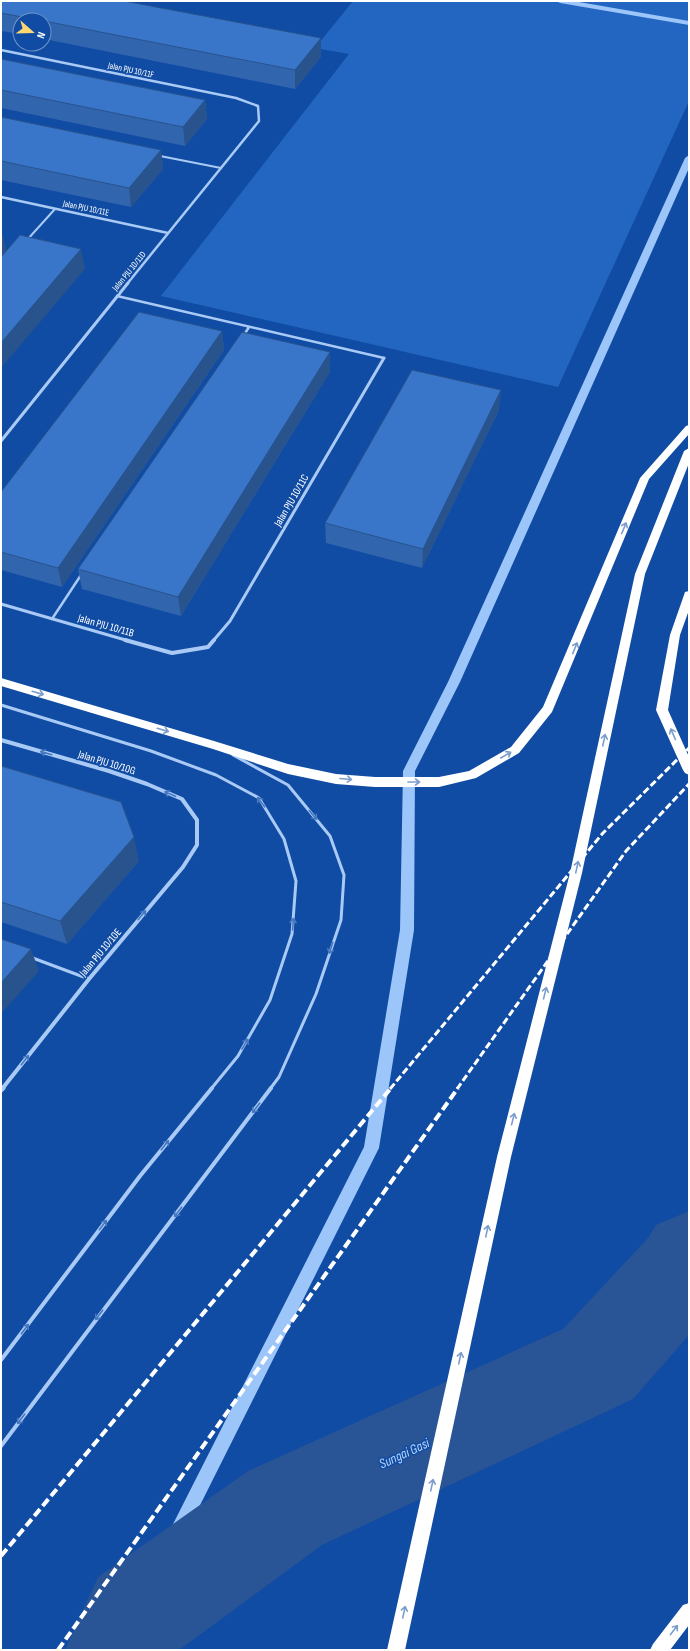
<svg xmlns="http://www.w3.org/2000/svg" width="690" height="1651" font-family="'Sofia Sans Condensed',sans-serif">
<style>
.green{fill:#2366c1}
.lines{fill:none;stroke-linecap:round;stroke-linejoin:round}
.stream{fill:#9cc5f9;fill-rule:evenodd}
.river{fill:#295496;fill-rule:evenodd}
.lane-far3{stroke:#aacaf6;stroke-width:2}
.lane-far2{stroke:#aacaf6;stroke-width:2.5}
.lane-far1{stroke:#aacaf6;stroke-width:3}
.lane{stroke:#aacaf6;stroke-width:4}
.street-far3{stroke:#aacaf6;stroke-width:2.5}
.street-far2{stroke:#aacaf6;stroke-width:3}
.street-far1{stroke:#aacaf6;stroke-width:4}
.street{stroke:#aacaf6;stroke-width:5}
.highway{fill:#fff;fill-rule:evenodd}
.rail-far1{stroke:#fff;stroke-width:3;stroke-dasharray:7 3;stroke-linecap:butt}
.rail{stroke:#fff;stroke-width:4;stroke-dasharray:9 4;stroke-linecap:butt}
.wall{fill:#3165ad}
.shaded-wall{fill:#28538d}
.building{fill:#3976c9;stroke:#28538d}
.oneway{stroke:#7c9dcc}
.oneway2{stroke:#4678c0}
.labels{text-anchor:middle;stroke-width:3;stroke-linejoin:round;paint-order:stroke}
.far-street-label{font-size:9px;fill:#fff;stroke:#104ca3}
.street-label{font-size:11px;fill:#fff;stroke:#104ca3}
.near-water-label{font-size:14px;font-style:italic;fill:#b7d5fc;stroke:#104ca3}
</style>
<rect width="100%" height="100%" fill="#104ca3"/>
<path class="green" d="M353,1h336v100l-131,286 -397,-91 188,-242 -34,-6z"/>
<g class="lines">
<path class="stream" d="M556,1h17l116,20v4l-129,-22z
M689,155v13l-229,514 -45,89 -1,159 -35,218 -237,473 -6,3 -6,-3 -3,-6 3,-6 234,-462 36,-217 3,-159 45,-89 237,-524z"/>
<path class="river" d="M689,1211v124l-56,64 -311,146 -143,105h-114l33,-73 150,-106 315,-142 85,-91 8,-13z"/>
<path class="lane-far3" d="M160,156l61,12
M27,240l28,-31"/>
<path class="lane-far2" d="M117,296l267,62
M244,335l5,-8
M52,619l29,-44"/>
<path class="lane-far1" d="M1,705l150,46 65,24 43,23 25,41 12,42 -4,53 -22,66 -32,56 -27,33
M233,755l55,30 42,51 14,39 -3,45 -25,74 -37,83 -9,12
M30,957l59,22"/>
<path class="lane" d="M1,1360l139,-184 72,-88
M1,1446l270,-358"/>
<path class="street-far3" d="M1,50l235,48 22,8 1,15 -132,163
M1,197l167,36"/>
<path class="street-far2" d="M1,441l127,-158
M1,604l128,37
M213,641l17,-20 154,-263"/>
<path class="street-far1" d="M125,640l47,13 36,-6 6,-7
M1,740l108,31 38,13 35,15 15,21v25l-14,22 -94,112 -87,110"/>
<path class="street" d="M1,1090l2,-2"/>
<path class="highway" d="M689,425v9l-40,45 -97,233 -33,41 -43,25 -37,9h-64l-39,-3 -48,-10 -75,-25 -212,-63v-8l213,63 74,23 48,10 39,3h64l30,-6 42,-24 32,-40 97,-229 46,-52z
M689,448v15l-44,111 -63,299 -71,284 -106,493h-18l110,-493 73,-284 65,-299 49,-123z
M689,591v19l-9,25 -12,75 21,47v18l-4,-2 -2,-3 -27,-60 14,-75 14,-40 1,-3z
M689,1603v22l-19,25h-20l3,-6 30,-39z"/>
<path class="rail-far1" d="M390,1089l213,-256 86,-85
M457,1089l169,-238 63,-67"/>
<path class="rail" d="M1,1556l390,-468
M58,1650l400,-562"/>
</g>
<path class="wall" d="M1,1l320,37v19l-26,32 -251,-50v-19h-24v14l-19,-3z
M1,59l204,41 2,19 -22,27 -184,-38z
M1,117l160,33 2,19 -32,38 -130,-27z
M222,331l2,19 -162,237 -61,-17v-78z
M330,372l-149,244 -99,-27 -4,-20z
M499,410l-77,158 -96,-25 -1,-20z
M1,766l138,95 -72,83 -66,-22z"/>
<path class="shaded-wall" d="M321,38v19l-26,32v-19z
M205,100l2,19 -22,27 -2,-19z
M161,150l2,19 -32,38 -2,-19z
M3,234l4,19 -6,7v-24z
M81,249l4,20 -84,99v-25z
M222,331l2,19 -162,237 -4,-19z
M330,352v20l-149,244 -3,-19z
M501,390l-2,20 -77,158 1,-19z
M134,837l5,24 -72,83 -7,-23z
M31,949l8,22 -38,43v-31z"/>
<path class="building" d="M1,1h123l197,37 -26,32 -251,-49v-1h-6l-37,-7z
M1,59l204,41 -22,27 -182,-37z
M1,117l160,33 -32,38 -128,-27z
M20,235l61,14 -80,94v-86z
M139,312l83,19 -164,237 -57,-16v-60z
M242,332l88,20 -152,245 -100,-28z
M412,370l89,20 -78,159 -98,-26z
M1,766l120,36 13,35 -74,84 -59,-19z
M1,939l30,10 -30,34z"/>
<defs><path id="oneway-shaft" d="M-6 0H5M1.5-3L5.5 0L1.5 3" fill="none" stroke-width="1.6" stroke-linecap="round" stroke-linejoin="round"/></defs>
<g class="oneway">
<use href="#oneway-shaft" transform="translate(624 528) rotate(-68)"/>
<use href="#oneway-shaft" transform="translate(575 648) rotate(-68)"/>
<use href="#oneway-shaft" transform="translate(38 693) rotate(16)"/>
<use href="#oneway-shaft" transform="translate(163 730) rotate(16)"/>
<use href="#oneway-shaft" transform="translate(673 734) rotate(-114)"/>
<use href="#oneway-shaft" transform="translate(604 740) rotate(-78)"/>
<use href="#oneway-shaft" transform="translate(506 755) rotate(-30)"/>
<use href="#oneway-shaft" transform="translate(346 779) rotate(5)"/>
<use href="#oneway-shaft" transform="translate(414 782)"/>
<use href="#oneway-shaft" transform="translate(577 867) rotate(-78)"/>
<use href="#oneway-shaft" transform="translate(545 993) rotate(-76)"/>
<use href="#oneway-shaft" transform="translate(513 1119) rotate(-76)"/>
<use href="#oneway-shaft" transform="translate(487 1231) rotate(-78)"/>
<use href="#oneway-shaft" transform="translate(460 1358) rotate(-78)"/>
<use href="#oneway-shaft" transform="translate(432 1485) rotate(-78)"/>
<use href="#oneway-shaft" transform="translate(404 1612) rotate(-78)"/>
<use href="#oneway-shaft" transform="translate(674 1630) rotate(-52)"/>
</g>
<g class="oneway2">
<use href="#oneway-shaft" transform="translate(46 753) rotate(-164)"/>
<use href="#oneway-shaft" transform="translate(170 794) rotate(-157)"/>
<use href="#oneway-shaft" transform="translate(261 802) rotate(-127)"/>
<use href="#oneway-shaft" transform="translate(313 815) rotate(50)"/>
<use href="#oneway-shaft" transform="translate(142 915) rotate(-50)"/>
<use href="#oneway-shaft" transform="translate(293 924) rotate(-86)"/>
<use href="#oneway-shaft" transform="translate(331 948) rotate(108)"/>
<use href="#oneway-shaft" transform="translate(245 1044) rotate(-60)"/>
<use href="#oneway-shaft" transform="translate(25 1060) rotate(-52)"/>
<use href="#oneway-shaft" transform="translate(256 1108) rotate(127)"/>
<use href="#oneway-shaft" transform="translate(165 1145) rotate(-51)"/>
<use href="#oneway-shaft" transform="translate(178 1212) rotate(127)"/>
<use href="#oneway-shaft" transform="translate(103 1225) rotate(-53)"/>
<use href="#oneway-shaft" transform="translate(99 1315) rotate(127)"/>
<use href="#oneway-shaft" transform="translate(25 1329) rotate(-53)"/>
<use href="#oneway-shaft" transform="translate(21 1419) rotate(127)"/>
</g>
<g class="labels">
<g class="far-street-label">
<text transform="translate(131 70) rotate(12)" y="3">Jalan PJU 10/11F</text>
<text transform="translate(86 208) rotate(12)" y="3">Jalan PJU 10/11E</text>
<text transform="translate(129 271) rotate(-51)" y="3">Jalan PJU 10/11D</text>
</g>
<g class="street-label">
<text transform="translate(291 500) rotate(-60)" y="4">Jalan PJU 10/11C</text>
<text transform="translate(106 625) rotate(16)" y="4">Jalan PJU 10/11B</text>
<text transform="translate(107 762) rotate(17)" y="4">Jalan PJU 10/10G</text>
<text transform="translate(100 952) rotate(-50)" y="4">Jalan PJU 10/10E</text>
</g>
<g class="near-water-label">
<text transform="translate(404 1453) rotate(-25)" y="5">Sungai Gasi</text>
</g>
</g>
<rect width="690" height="1651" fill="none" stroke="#ffffff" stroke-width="4"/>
<g transform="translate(32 32) rotate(110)"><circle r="19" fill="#104ca3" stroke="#7094c8"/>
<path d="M0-3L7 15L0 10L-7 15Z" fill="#ffd96f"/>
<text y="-6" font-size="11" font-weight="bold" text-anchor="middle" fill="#ffffff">N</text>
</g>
</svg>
